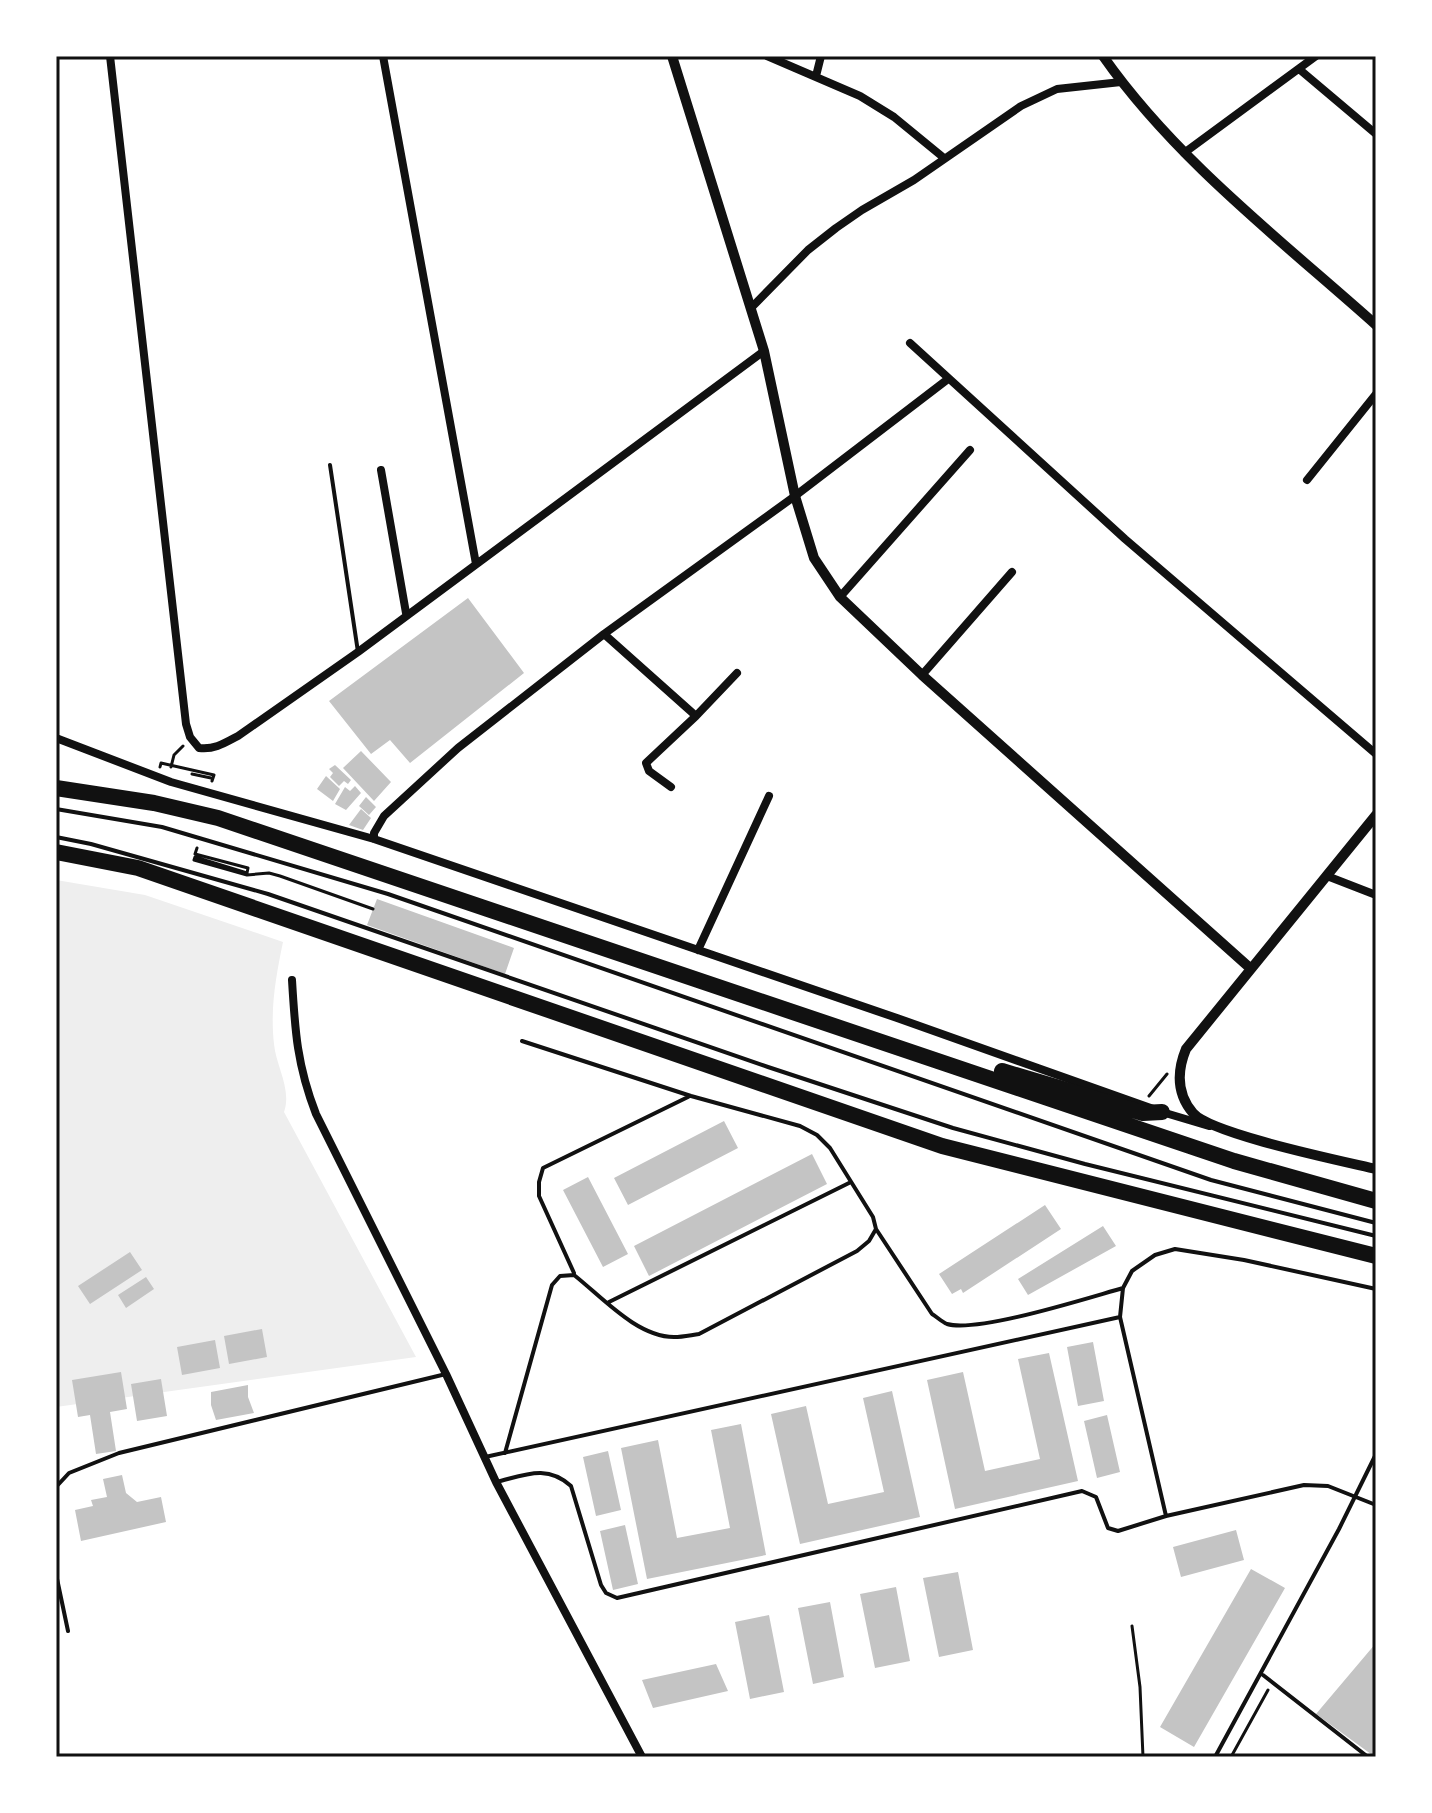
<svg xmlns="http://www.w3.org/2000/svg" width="1432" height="1813" font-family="Montserrat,sans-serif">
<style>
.green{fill:#eee}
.building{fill:#c4c4c4}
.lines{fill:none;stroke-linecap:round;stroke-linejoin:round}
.path{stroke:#111;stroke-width:3}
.service{stroke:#111;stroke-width:4}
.minor{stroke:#111;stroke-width:8}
.tertiary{stroke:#111;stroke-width:10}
.motorway{stroke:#111;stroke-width:16}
.neatline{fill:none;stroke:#111;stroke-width:3}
</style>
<rect width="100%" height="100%" fill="#fff"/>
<path class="green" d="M56,880l89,15 138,47c-7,34 -13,66 -9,102 2,22 18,46 10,68l132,245 -360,50z"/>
<path class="building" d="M468,598l56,75 -114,90 -20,-23 -19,14 -42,-53z
M361,751l30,31 -17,19 -31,-33z
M335,765l16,15 -3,4 -4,-3 -5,5 -9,-9 3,-4 -4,-4z
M326,776l14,13 -7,12 -16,-12z
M355,786l6,7 -15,17 -11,-6 10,-17 5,4z
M366,797l10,10 -7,8 -10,-9z
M361,809l10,9 -8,12 -14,-5z
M377,899l137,49 -9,26 -138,-49z
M724,1121l14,27 -110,57 -14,-27z
M812,1154l15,30 -178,92 -15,-30z
M588,1177l40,77 -25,13 -40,-77z
M1045,1205l16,24 -98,64 -2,-4 -9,5 -13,-20z
M1103,1226l13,20 -88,49 -10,-16z
M130,1252l12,18 -52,34 -12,-18z
M146,1277l8,12 -28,19 -8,-13z
M262,1329l5,28 -38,7 -5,-28z
M215,1340l5,28 -38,7 -5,-28z
M1093,1342l11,59 -26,5 -11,-59z
M1049,1353l29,128 -123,28 -28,-129 36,-8 22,99 55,-12 -22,-100z
M121,1372l6,37 -17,3 6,39 -20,3 -6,-39 -12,2 -6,-37z
M161,1379l6,37 -30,5 -6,-37z
M248,1385v12l6,16 -38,7 -5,-15v-13z
M892,1391l28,126 -120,27 -29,-130 35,-8 22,98 56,-12 -21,-94z
M1107,1415l13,57 -23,6 -13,-57z
M741,1424l25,131 -119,24 -26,-131 37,-8 19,98 53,-10 -19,-98z
M608,1451l13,59 -25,6 -13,-59z
M122,1475l4,18 11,9 24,-5 5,25 -85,19 -6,-31 18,-4 -2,-6 16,-3 -4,-18z
M625,1525l13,59 -25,6 -13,-59z
M1236,1530l8,30 -63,17 -8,-30z
M1251,1569l34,19 -91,159 -34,-20z
M958,1572l15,78 -34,7 -16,-79z
M896,1587l14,74 -35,7 -15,-74z
M830,1602l14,75 -31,7 -15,-76z
M769,1615l15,77 -34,7 -15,-77z
M1376,1643v114h-1l-59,-43z
M716,1664l12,27 -75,17 -11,-28z"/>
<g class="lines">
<path class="path" d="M160,767l1,-4 53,12 -2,6
M171,767l3,-12 9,-9
M192,774l19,4
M197,848l-2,6 53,14 -1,5 -52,-16 -1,3 53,15 22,-2 11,3 93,33
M1149,1096l18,-22
M1132,1626l8,61 3,70
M1231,1757l37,-67"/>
<path class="service" d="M330,465l28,187
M56,809l106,18 226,67 823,286 165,43
M56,837l35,7 177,50 500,173 185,61 132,36 291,72
M876,1229l56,85c5,3 10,8 15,10 31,9 140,-26 176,-36
M574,1273l-35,-77v-14l4,-14 145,-71
M609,1302l242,-120
M505,1453l47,-168 8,-9 14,-1c28,22 63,62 100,62 9,0 17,-2 25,-3l158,-83 12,-10 7,-12 -3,-12 -43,-69 -13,-13 -17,-9 -109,-30 -169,-55
M485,1457l635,-140
M496,1482c29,-7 51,-18 75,4l30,99 5,8 11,5 465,-107 14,6 12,31 10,3 48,-15 138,-31 24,1 48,19
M56,1487l13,-14 50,-20 327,-79
M1166,1516l-46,-199 3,-29 9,-17 23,-16 20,-6 69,11 132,29
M56,1574l12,57
M1263,1675l105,82
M1215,1757l124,-228 37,-75"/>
<path class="minor" d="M110,56l76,668 4,13 9,11c15,2 26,-5 39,-12l120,-84 406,-301
M383,56l93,508
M767,56l93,40 34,21 50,41
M1299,69l77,65
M816,76l5,-20
M1184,153l132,-97
M751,308l57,-58 28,-22 26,-18 52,-30 107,-74 36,-17 64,-7
M910,343l215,196 251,215
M381,470l25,143
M1307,480l69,-86
M840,597l130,-147
M604,634l92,82 41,-43
M922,675l90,-103
M56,738l115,44 203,57 523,179 265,94 47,14
M671,787l-22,-16 -3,-8 50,-47
M374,839v-6l10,-17 74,-68 146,-114 191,-138 153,-117
M1327,876l49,19
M698,950l71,-154
M292,980c3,51 5,85 24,134l130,260 50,108 146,275"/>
<path class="tertiary" d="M672,56l92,295 31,145 19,62 26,39 82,78 328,293
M1103,56c72,103 179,185 273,269
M1376,815l-190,234c-9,22 -10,44 7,64 18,21 149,48 183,56"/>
<path class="motorway" d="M56,788l98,15 64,15 1016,343 142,40
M56,852l82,16 804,278 434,110
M1002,1071l141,42 19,-1"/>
</g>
<rect width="1432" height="1813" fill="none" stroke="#ffffff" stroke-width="116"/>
<rect x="58" y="58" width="1316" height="1697" class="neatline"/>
</svg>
